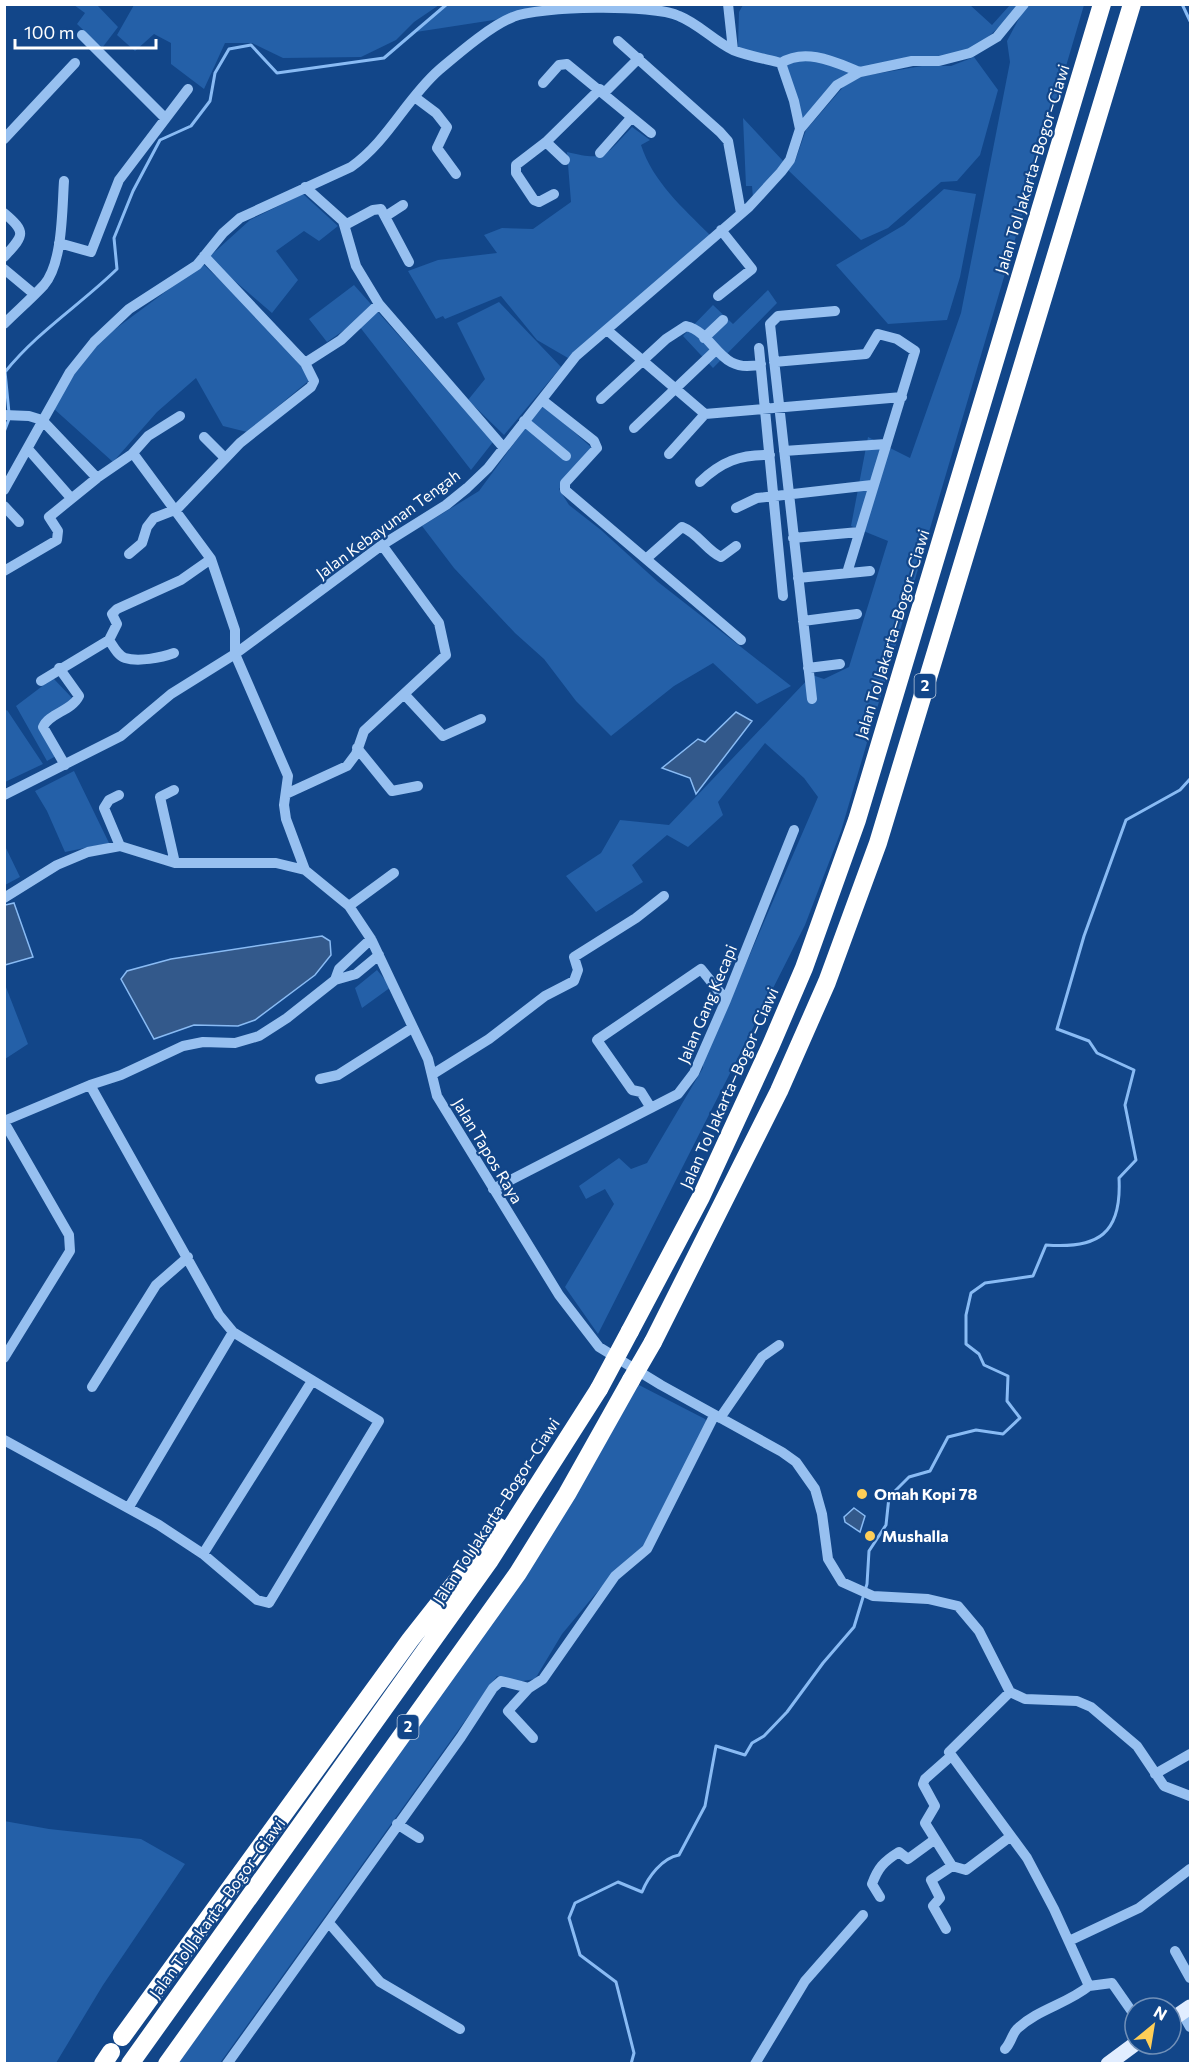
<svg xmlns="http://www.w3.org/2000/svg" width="1195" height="2068" font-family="Commissioner,sans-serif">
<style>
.green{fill:#2460a8}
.water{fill:#33598b;stroke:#89bbf4;stroke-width:1.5}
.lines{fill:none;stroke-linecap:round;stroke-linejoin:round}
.stream{stroke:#89bbf4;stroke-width:3}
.minor{stroke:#97c0f0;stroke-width:10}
.major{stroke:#e1edff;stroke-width:15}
.highway{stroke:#fff;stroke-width:18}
.highway-bridge{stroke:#fff;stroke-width:18}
.poi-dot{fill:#ffce57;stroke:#124689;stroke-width:2}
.labels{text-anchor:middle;stroke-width:4.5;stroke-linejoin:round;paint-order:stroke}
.shield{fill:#124689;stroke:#b8c8dc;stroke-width:1.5}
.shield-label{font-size:15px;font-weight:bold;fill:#fff}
.street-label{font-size:16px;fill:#fff;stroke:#124689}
.poi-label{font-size:16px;font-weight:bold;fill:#fff;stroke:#124689;text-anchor:start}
</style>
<rect width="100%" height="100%" fill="#124689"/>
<path class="green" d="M651,4c33,4 57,29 87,43l1,-35 4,-7h227l22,20 18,-20h14l-54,48 -85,13 -48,19 -37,44 -19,-66 -48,-13 -31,-19 -54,-22 -135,8 -97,15 31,-27z
M74,5h23l21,22 -16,21 -25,-24 8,-11z
M134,5v-1l305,1 -25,17 -18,18 -35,17 -78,1 -31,-15h-27l-21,46 -33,-25v-21l-17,-9 -19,17 -18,-16z
M1026,5h58l-243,826 -36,94 -207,409 -33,-47 49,-83 -9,-15 -19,10 -7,-13 40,-28 12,11 16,-6 56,-95v-5l115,-266 -14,-19 -39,-35 -47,59 5,13 -35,32 -21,-12 -35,30 11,17 -47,30 -30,-36 35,-23 19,-33 49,5 143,-150 12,4 25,-12 39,-126 -37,-15 17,-89 42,21 51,-145 49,-251 -3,-21z
M974,57l24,33 -18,65 -23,26 -16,1 -53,46 -27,12 -73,-70 7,-9 11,-31 38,-44 19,-10 59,-10h29z
M743,118l41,44 -31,36 -1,-12h-6z
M632,127l18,13 -9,5c12,37 42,63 69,90l-142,123 -31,-18 -36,-44 -56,23 -2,-3 -7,3 -28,-48 30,-11 59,-7 -13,-18 18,-7 31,1 38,-27 -4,-50c40,10 38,3 65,-25z
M944,189l32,5 -16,83 -13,43 -59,4 -52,-59 68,-40z
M303,194l35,32 -19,15 -15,-10 -28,20 22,29 -26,33 -64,-55 42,-38z
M203,264l74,71 35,43 -65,54 -24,-6 -27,-48 -39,34 -44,50 -60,-54 29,-46 21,-24z
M354,285l139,157 -22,28 -115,-148 -29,20 -18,-23z
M768,290l9,13 -64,65 -30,-32 30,-31 20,19z
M499,302l62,65 -57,68 -36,-35 17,-21 -28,-56z
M543,404l50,45 -34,40 10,16 32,25 57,52 133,104 -34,18 -44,-41 -39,23 -63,50 -35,-35 -32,-42 -29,-26 -61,-65 -32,-42 57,-35z
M53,678l21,22 -36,25 18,31 -9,5 -31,-55z
M7,710l36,54 -38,18 -1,-70z
M74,771l35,72 -44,9 -18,-41 -12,-20z
M4,844l16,33 -15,8h-1z
M377,970l14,17 -29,21 -7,-20z
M4,982l24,62 -23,15h-1z
M637,1384l68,35 3,5 -61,123 -31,23 -24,28 -30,36 -27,45 -19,3 -19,-6 -277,387 -53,1 351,-491z
M4,1821l45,8 92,10 44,25 -82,121 -47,78h-51z"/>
<path class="water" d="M736,712l16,9 -56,73 -6,-16 -28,-10 36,-29 7,3z
M14,903l19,54 -28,8v-60z
M322,936l8,5 1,14 -16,20 -60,45 -17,6 -44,-1 -40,14 -33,-60 6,-8 44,-12z
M854,1508l11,8 -5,16 -15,-10 -1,-5z"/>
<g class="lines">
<path class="stream" d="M1182,4l8,17
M9,413l-4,-41c32,-40 75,-67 112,-103l-3,-31 19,-47 27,-51 31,-14 19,-25 5,-28 14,-24 22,-4 26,28 107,-15 63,-54
M4,432l5,-13
M631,2064l3,-11 -18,-71 -36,-27 -11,-37 6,-15 43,-21 24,10c6,-15 20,-34 37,-37l26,-49 11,-60 29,9 7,-12 12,-7 23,-24 36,-49 31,-36 13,-43 2,-33 17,-26 3,-28 20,-20 21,-6 18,-34 28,-7 27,4 17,-16 -13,-17 1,-25 -24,-11 -5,-11 -13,-10v-29l5,-22 14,-10 48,-7 13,-31c52,4 76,-11 73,-67l17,-18 -11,-55 9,-35 -37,-17 -8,-12 -32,-12 27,-93 42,-116 54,-30 10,-11"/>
<path class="minor" d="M728,4l5,46
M82,35l83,83
M618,41l102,91 8,9 13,72
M781,63l13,38 6,28
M543,83l16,-18 8,-1 84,69
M604,93l35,-35
M416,98l20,15 11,14 -10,21 19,26
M4,139l71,-76
M546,142l19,18
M600,153l31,-35
M305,187l38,34 13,45 23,38 124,143
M554,194l-15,8 -5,-2 -18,-27v-8l30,-23 54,-53
M4,213c24,20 19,23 0,44
M386,216l17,-11
M345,225l28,-15 8,-1 28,53
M59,243l32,9 28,-72 69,-91
M4,269l30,25
M718,296l34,-27 -31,-39
M4,324c13,-13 28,-26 40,-39 19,-22 18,-76 20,-104
M607,330l98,84 197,-17
M704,338l19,-18
M759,348l24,248
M774,362l92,-8 12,-20 19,5 18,12 -68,222
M305,363l36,-23 38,-36
M601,399l65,-60 20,-13c30,7 32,50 75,38
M542,400l52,41 3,7 -32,35v7l176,150
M4,415l25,1 13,4 55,58 35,-24 3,2 76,103 24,71v24l53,122 -4,29 2,14 19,51
M524,421l42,35
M634,428l82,-78
M204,437l21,21
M28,449l43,49
M784,451l102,-7
M132,454l16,-18 32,-20
M669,454l36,-40
M700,482c21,-20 40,-28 70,-27
M4,490l66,-118 24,-30 35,-33 68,-44 26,-32 17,-15 111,-51c37,-26 55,-68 88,-97 19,-16 51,-44 74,-53 26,-11 140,-13 166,-1 20,8 35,25 54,34 15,6 33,9 48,13 25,-16 56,0 79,9
M4,506l15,16
M736,508l21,-10 115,-13
M793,538l66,-6
M129,554l13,-11 5,-16 7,-9 23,-9 63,-66 71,-56 3,-6 -9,-18 -101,-107
M647,558l35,-31c16,6 24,23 39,30l15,-11
M4,571l53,-31 1,-9 -9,-14 48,-39
M798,578l72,-7
M803,621l54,-7
M109,640c4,6 9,16 16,18 13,4 36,0 49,-5
M59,668l20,28c-7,15 -30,17 -36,31l22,38
M808,668l32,-4
M41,681l68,-41 8,-16 -5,-10 5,-5 64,-29 30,-21
M405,695l38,41 38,-17
M812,699l-42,-375 8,-8 57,-5
M357,748l35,43 26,-5
M174,790l-14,7 15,66
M286,794l61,-28 9,-12 8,-23 82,-76 -7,-32 -57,-78
M4,795l117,-59 50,-42 64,-40 147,-109 64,-40 21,-17 21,-20 88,-112 173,-149 32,-35 9,-12 10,-31 37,-44 23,-13 52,-11h27l31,-8 27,-16 27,-33
M119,795l-10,5 -5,8 16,38
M4,898l53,-33 31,-13 32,-6 55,17h101l29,7 44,36 22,33 57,120 9,37 122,199 40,52 62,38 121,67 14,10 19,27 7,25 6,45 14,23 31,14 55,3 30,7 21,25 31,61 15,7 52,2 14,6 46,39 27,40 26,10
M349,906l45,-33
M335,980l4,-11 32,-30
M433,1074l56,-35 56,-43 29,-15 4,-11 -4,-13 62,-39 28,-22
M320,1079l18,-4 74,-47
M651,1108l-10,-16 -9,-2 -35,-50 104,-71 25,31
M4,1121l86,-36 31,-10 62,-29 20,-4 32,1 24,-7 28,-18 48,-38 21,-6 23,-19
M4,1122l65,113 1,16 -66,107
M493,1189l185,-95 16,-21 32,-73 68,-170
M92,1387l64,-102 32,-28
M720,1418l42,-61 17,-12
M4,1440l155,85 44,29 54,46 12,3 110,-182 -146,-89 -14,-17 -129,-230
M129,1507l104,-175
M203,1554l109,-173
M529,1688l-21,23 25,27
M951,1756l-26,23 -2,5 12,22 -10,17 27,43
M1155,1774l35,-20
M397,1824l22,14
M880,1897l-8,-13c6,-16 11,-22 27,-32l9,7 26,-19
M329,1923l51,59 80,47
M946,1929l-13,-23 7,-8 -9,-18 21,-14 14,4 45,-34
M1069,1941l70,-33 51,-39
M1175,1951l15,27
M1089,1986l23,-3 23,33
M1182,2013l8,14
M1005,2049c6,-6 7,-15 12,-20 21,-20 50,-25 72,-43l-35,-77 -27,-51 -78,-106 61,-60
M227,2064l234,-327 32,-49 8,-7 28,7 14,-9 72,-103 32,-27 67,-133
M755,2064l50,-83 58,-66"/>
<path class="major" d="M1171,2020l19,-13
M1108,2064l27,-20"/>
<path class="highway" d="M630,1331l71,-134 70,-152 33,-77 53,-148 245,-816
M653,1342l126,-251 48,-109 51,-139 254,-839
M122,2037l288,-397 89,-113
M103,2064l8,-12
M130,2064l360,-504 109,-171
M167,2064l351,-491 49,-79 64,-114"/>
<path class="highway-bridge" d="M631,1380l22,-38
M599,1389l31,-58"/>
</g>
<g class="poi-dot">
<circle cx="862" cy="1494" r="6"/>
<circle cx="870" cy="1536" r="6"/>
</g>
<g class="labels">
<g class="shield">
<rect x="914.5" y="674" width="21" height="24" rx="4.5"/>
<rect x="397.5" y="1715" width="21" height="24" rx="4.5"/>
</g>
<g class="shield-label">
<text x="925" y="691">2</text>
<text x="408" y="1732">2</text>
</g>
<g class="street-label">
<text transform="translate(1032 169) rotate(-73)" y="6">Jalan Tol Jakarta–Bogor–Ciawi</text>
<text transform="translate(388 524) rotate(-36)" y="6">Jalan Kebayunan Tengah</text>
<text transform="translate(892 634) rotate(-73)" y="6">Jalan Tol Jakarta–Bogor–Ciawi</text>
<text transform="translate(707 1004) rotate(-67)" y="6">Jalan Gang Kecapi</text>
<text transform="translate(729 1088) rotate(-66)" y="6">Jalan Tol Jakarta–Bogor–Ciawi</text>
<text transform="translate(488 1151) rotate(59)" y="6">Jalan Tapos Raya</text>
<text transform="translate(496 1511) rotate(-57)" y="6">Jalan Tol Jakarta–Bogor–Ciawi</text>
<text transform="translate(217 1908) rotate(-54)" y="6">Jalan Tol Jakarta–Bogor–Ciawi</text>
</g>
<g class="poi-label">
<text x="874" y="1500">Omah Kopi 78</text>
<text x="882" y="1542">Mushalla</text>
</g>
</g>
<rect width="1195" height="2068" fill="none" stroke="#ffffff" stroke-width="12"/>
<g transform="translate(1153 2026) rotate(30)"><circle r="28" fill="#124689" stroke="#7190b8" stroke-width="1.5"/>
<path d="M0-4.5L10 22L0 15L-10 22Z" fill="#ffce57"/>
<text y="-9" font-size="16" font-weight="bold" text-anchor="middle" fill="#ffffff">N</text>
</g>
<path d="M15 39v9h141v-9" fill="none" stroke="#ffffff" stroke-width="3"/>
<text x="24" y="39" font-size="18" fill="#ffffff" stroke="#124689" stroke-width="4.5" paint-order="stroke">100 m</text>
</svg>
